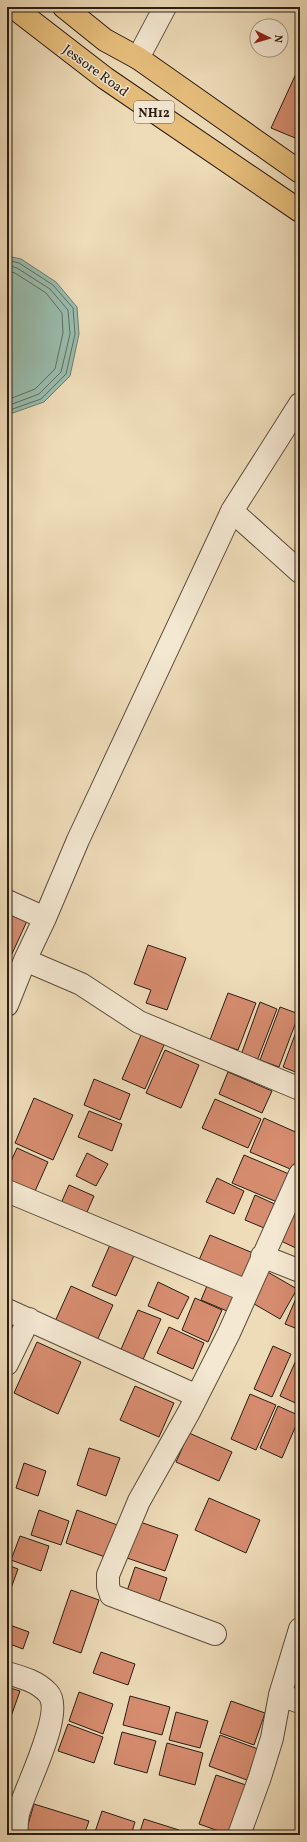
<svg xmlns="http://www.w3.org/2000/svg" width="307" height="1842" font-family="Vollkorn,serif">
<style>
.water{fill:#99bcad;stroke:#6d7c70}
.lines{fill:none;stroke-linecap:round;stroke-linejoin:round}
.shore{stroke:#626c60;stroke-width:1}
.building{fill:#d68c6f;stroke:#2a1d14}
.minor-casing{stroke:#5b4d3d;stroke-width:24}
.highway-casing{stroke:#2a1d14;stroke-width:24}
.minor{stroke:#f4e8d2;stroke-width:22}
.highway{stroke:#e7be7c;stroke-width:22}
.labels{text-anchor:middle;stroke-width:3;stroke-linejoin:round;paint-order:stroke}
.shield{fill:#f4e8d2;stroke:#675a4d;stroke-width:1}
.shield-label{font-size:13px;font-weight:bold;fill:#2a1d14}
.street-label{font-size:14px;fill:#2a1d14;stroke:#f4e8d2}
</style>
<rect width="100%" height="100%" fill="#eedcb9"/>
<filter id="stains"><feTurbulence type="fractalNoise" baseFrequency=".005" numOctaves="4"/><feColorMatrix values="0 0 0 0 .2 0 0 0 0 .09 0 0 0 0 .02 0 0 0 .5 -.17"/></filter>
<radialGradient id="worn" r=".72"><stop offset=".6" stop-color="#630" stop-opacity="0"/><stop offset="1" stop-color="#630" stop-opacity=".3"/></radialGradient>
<path class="water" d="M7,256l14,3 35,23 21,25 2,27 -9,42 -26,26 -37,13z"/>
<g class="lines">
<path class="shore" d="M7,260l12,3 34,22 20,23 2,26 -9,40 -25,25 -34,12
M7,265l10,3 33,21 18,21 2,24 -9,38 -22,22 -32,12
M7,271l8,2 31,20 16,20 1,20 -8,36 -20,20 -28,11"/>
</g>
<path class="building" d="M300,65v75l-29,-12z
M7,911l20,10 -16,35 -4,-2z
M148,945l38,13 -19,52 -21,-7 5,-13 -17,-6z
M228,993l28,10 -18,47 -28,-10z
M260,1002l17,7 -20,52 -16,-6z
M280,1007l19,7 -20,53 -19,-7z
M300,1021v46l-2,6 -15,-6z
M141,1035l23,10 -19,44 -23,-10z
M165,1050l34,15 -18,43 -35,-15z
M228,1072l44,19 -10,22 -43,-19z
M94,1079l36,15 -10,26 -36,-15z
M34,1098l39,17 -20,45 -38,-17z
M215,1099l46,20 -13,29 -46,-20z
M89,1111l33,13 -10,27 -34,-14z
M264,1118l36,16v26l-5,11 -45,-19z
M17,1148l31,14 -16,36 -25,-10v-18z
M87,1153l21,11 -12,22 -20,-10z
M244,1155l45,19 -12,28 -45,-19z
M217,1178l27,13 -10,23 -28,-12z
M69,1185l25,11 -10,23 -25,-11z
M255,1195l24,11 -10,24 -24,-10z
M300,1199v51l-19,-9z
M210,1235l43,18 -10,25 -44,-18z
M113,1238l24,11 -21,47 -24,-10z
M266,1271l31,18 -17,30 -31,-18z
M209,1281l26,12 -8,18 -26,-11z
M158,1282l31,15 -11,22 -30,-13z
M71,1286l42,19 -18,40 -42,-19z
M300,1289v41l-15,-6z
M195,1298l27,12 -14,32 -26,-12z
M138,1310l23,9 -20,45 -22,-10z
M7,1325l8,3 -8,18z
M169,1327l35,16 -11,26 -36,-16z
M37,1342l44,20 -23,52 -44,-21z
M273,1346l18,8 -19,43 -18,-8z
M297,1358l3,2v45l-20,-9z
M135,1386l39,17 -15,34 -39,-17z
M250,1394l26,11 -20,45 -25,-11z
M278,1406l22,10 -18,42 -22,-10z
M189,1433l43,19 -13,29 -43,-19z
M89,1448l31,10 -14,38 -29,-11z
M24,1463l22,8 -8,25 -22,-8z
M209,1498l51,22 -14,33 -51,-23z
M39,1510l30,11 -8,24 -30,-10z
M77,1510l43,16 -12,32 -42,-15z
M140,1522l38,13 -13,36 -38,-13z
M20,1536l29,10 -8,25 -30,-11z
M7,1565l11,4 -9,25 -2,-1z
M135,1567l32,11 -10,30 -32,-11z
M71,1590l28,10 -18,53 -28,-10z
M7,1624l22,8 -6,17 -16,-6z
M101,1652l34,12 -7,21 -35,-12z
M7,1687l13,4 -13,37z
M79,1692l34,12 -10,30 -34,-13z
M130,1696l40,11 -8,28 -39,-10z
M231,1701l34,12 -11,32 -34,-12z
M176,1712l32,9 -8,27 -31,-8z
M68,1724l35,13 -9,26 -36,-12z
M122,1732l34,9 -9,32 -33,-9z
M220,1735l38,14 -11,31 -38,-14z
M167,1743l36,10 -8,32 -36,-10z
M216,1775l36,12 -22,48 -31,-11z
M34,1804l55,17 -5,14h-59z
M102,1811l33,11 -4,13h-37z
M144,1819l35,11 -2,5h-38z"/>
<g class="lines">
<g class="minor-casing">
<path id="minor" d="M138,58l27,-51
M232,511l68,61
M7,901l38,17
M25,960l56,24 58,38 161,67
M7,1005l18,-45 20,-42 33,-78 154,-329 68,-107
M7,1191l240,100
M262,1256l38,15
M7,1310l190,86
M7,1364l22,-45
M215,1634l-104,-39 -3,-9v-11l31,-74 50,-89 40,-79 71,-159
M7,1673c14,4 30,8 41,20 18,19 -24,96 -30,121 -1,6 -2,14 -1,21
M280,1695l20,7
M239,1835l21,-58 12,-39 8,-43 20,-66"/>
</g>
<g class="highway-casing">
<path id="highway" d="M13,7l92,71 195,133
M64,7l41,33 33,18 162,114"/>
</g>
<use href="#minor" class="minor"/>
<use href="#highway" class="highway"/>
</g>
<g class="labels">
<rect class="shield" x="134" y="101" width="40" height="22" rx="3"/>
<g class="shield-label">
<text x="154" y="117">NH12</text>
</g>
<g class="street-label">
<text transform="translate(96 70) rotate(36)" y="5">Jessore Road</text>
</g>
</g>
<rect width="307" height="1842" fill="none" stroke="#eedcb9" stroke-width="24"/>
<rect x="8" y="8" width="291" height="1826" fill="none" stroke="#2a1d14" stroke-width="2"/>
<rect x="12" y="12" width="283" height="1818" fill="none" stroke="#2a1d14"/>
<g transform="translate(269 38) rotate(95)"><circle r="19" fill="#f4e8d2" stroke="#a39786"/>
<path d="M0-3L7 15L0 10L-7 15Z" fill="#8f2418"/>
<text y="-6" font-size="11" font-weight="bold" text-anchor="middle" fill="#2a1d14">N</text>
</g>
<rect width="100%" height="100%" filter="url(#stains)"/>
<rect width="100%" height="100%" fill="url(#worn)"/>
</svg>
